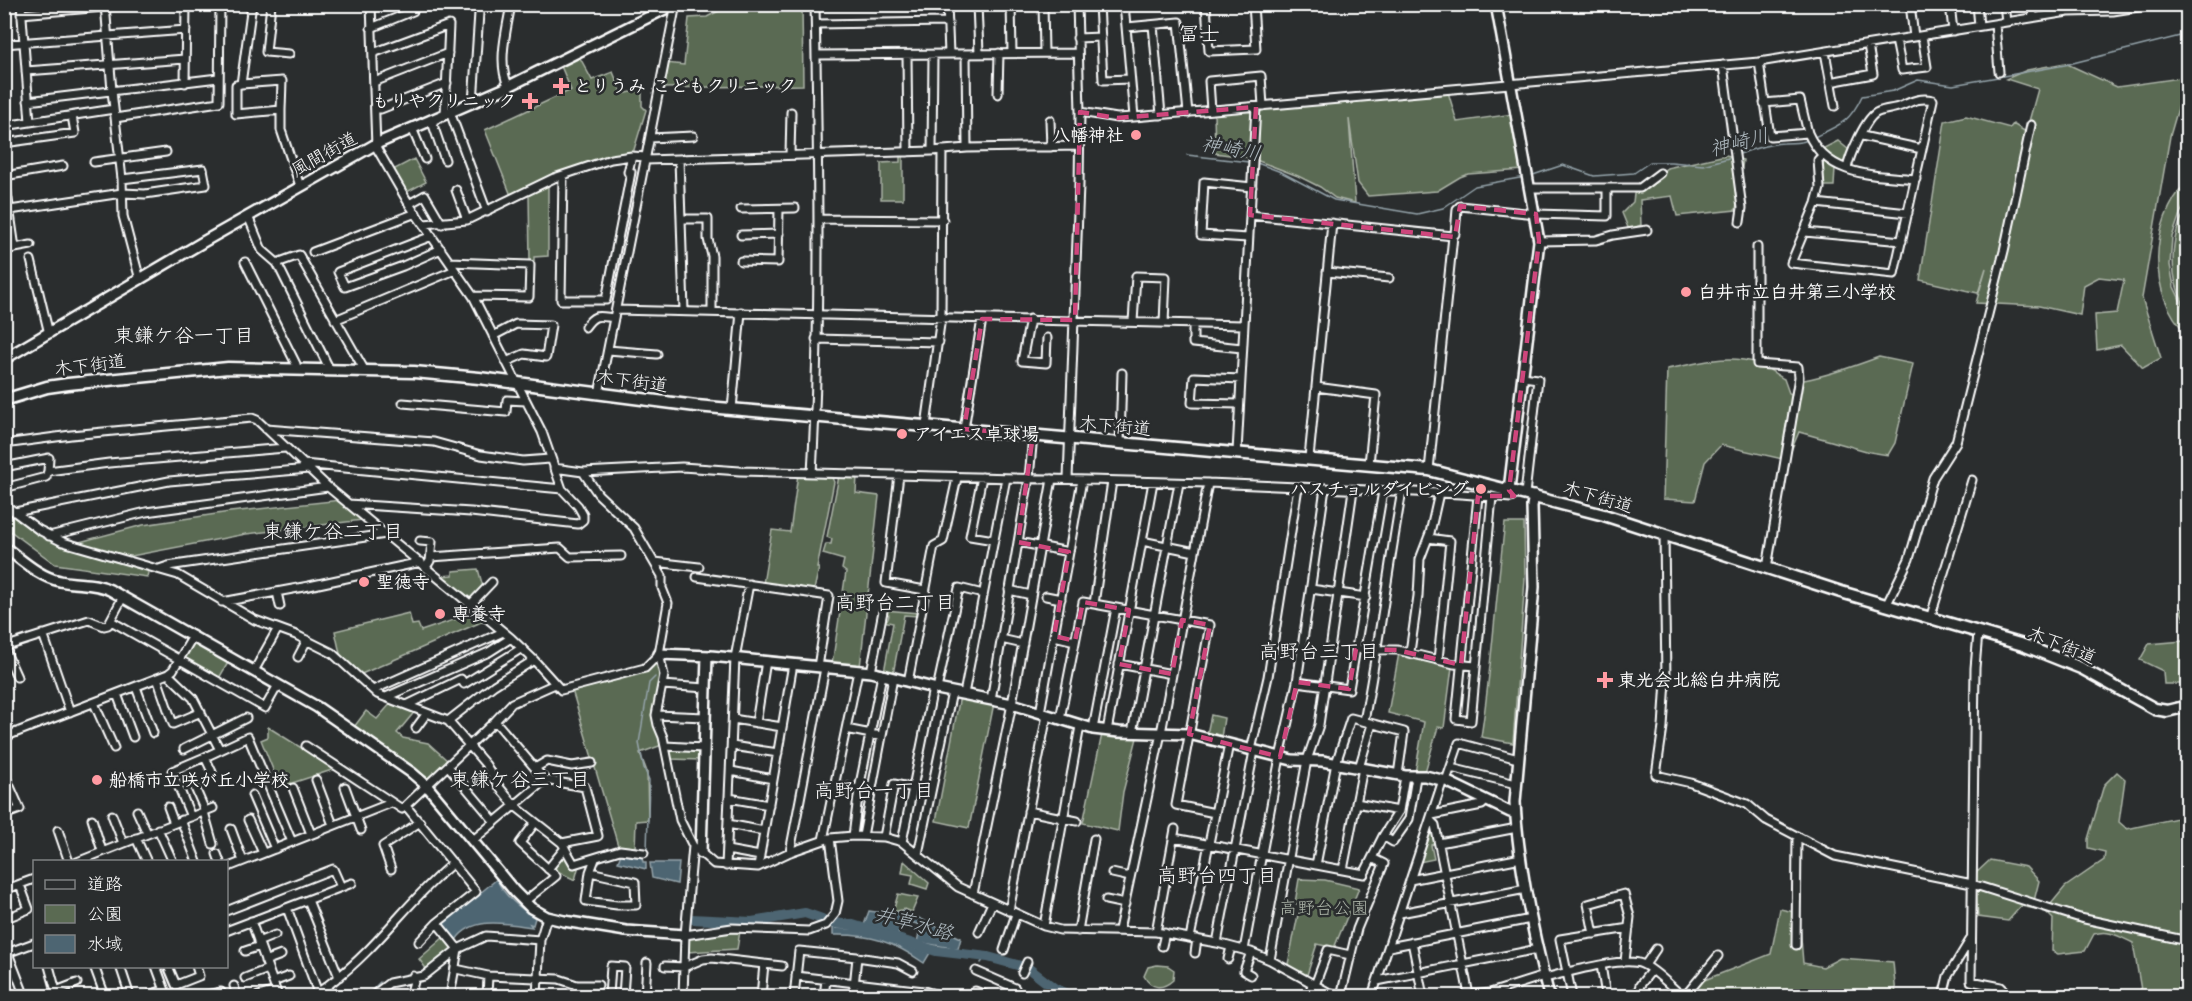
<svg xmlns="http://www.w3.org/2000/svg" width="2192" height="1001" font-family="'Shantell Sans','Klee One',sans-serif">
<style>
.green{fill:#5a6a52;stroke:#acb4a8;stroke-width:1.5}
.water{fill:#4d6572;stroke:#94a3aa;stroke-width:1.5}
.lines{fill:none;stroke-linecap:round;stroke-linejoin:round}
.stream{stroke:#94a3aa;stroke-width:1.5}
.river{stroke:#4d6572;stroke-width:10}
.street-casing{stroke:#fff;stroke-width:11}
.secondary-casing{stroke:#fff;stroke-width:14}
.primary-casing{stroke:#fff;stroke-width:15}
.street{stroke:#2a2d2e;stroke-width:7}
.secondary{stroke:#2a2d2e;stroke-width:9}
.primary{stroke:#2a2d2e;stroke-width:10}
.marked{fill:none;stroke:#ce467c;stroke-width:4.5;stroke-dasharray:12 8;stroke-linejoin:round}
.poi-dot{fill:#ff9aa2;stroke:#2a2d2e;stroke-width:2}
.labels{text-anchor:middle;stroke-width:5;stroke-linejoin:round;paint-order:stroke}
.poi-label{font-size:18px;font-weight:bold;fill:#fff;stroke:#2a2d2e;text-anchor:start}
.street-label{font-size:18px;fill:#fff;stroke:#2a2d2e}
.park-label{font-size:18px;fill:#acb4a8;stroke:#2a2d2e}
.water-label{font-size:20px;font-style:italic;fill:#afbac0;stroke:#2a2d2e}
.neighbourhood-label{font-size:20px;fill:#fff;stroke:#2a2d2e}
.quarter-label{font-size:21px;fill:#fff;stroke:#2a2d2e}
</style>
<rect width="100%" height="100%" fill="#2a2d2e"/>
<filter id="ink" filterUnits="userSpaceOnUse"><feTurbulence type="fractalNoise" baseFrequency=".0167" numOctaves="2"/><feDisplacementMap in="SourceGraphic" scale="12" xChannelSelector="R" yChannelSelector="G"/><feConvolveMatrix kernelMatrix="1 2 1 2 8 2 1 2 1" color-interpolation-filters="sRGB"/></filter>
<g filter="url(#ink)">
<path class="green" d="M730,5h72l1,80 -141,3 4,-25 18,2 5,-47 18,-1z
M579,56l13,24 21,-8 9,22 20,-4v16l4,4 -13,43 -23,4 -98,41 -27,-68 86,-40 -10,-24z
M2065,63l52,24 70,-10v14h-4l-13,45 -28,162 19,60 -18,10 -22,-23 -24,5 -2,-35 22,-2 7,-33 -25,-3 -15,8 -4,30 -41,-9 -63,-3 10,-35 -8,25 -58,-13 25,-159 21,-5 44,12 3,-4 13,8 12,-43 -32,-10 21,-9z
M1448,92l9,30 56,-8 10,56 -55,4 -8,3 -23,14 -69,5 -10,-13 -9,-64 6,84 -20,-5 -15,-11 -22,-11 -42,-16 2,-9 -2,-1 3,-36 4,-5 84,-7 5,2 3,-3z
M1250,110l4,4 -2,44 -37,-5 -1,-40z
M1838,141l11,9 -3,13h-4l-20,-14z
M900,155h3v44h-22v-36l19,-1z
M1726,155l17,5 -7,50 -59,6 -5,-20 -32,4 1,25 -12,5 -7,-17 11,-11 1,-8 33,-26z
M414,159l12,23 -21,11 -14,-22z
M1823,161l12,7 -1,18h-10z
M2187,182v19l-7,13 -8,23 -2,28 4,22 13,27v20c-40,-40 -38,-112 0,-152z
M548,183v73l-14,1v4h-4l-1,-68z
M2187,208v19l-6,26 3,26 3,11v19c-19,-30 -18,-71 0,-101z
M1879,357l34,7 -18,79 -7,12 -18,-3 -71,-20 -12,28 -66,-15 -16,17 -10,39 -32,-2 4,-130c29,-5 60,-16 89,-6 10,3 19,11 28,16l5,14 9,3 6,-16c26,-5 51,-14 75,-23z
M798,474h17v3l17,1 2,4 -17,86h2l-5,22 -51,-6 9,-54 18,2z
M839,476h18l-1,17 23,3 -19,171 -28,-2 14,-93 -4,-3 2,-9 -21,-6 3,-10h5l1,-5 -5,-2z
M341,500l22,20 -117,14 -125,24 -49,-14 71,-19 87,-13z
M4,506l35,26 110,36 -2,9 -92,-13 -50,-37z
M1505,523h19l1,56 -12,164 -32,-6c11,-71 15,-143 24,-214z
M478,569l5,18 -11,12 -31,-23 12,-1v-4z
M2187,604v80h-23l-1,-13 -23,-11 9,-16 34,-3 4,-13 -6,-17z
M885,610l33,3v3l-14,-1 -11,59 -9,-2 9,-49 -10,-2 5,-2 1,-4 -4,-3z
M477,612l9,8 -127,55 -18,-17 -6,-27 74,-18 3,12 6,-1 3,7z
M192,641l37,20 -11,19 -35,-22z
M1399,653l53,14 -8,61 -6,-1 -13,45 -10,1 9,-51 -36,-9z
M657,658l5,17 -8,40 8,30 -22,8 7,19 1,48 -12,1 -1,28h-16l-47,-159 72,-19z
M960,696l34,7 -25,125 -33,-7z
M392,702l24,8 -19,23 6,5 25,5 20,18 -19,18 -75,-52 12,-16 11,8z
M1211,715l13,3 -3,20 -14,-4z
M268,727l67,42 -55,18 -19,-47 7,-3z
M1102,734l35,4 -14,54 -5,39 -35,-8z
M671,749l27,1 2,2v8l-29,-1 -2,-8z
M2117,772l8,7 -6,43 8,7 50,-11 10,28v150h-45l-9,-53c-13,-6 -24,-14 -39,-9l-9,17 -27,3 -6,-3 1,-32 -8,-8 -24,-5 -13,15 -30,-4 -3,-43 15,-14 36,7 13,14 -5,20 17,3 14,-17 39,-27 1,-8 -17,-4v-9l16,-54z
M1430,827h2l4,16 -5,2 3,14 -15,3z
M563,854l16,11 -4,15 -14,-7 -9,-7z
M904,861l25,22 -2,6 -16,-5 2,-9 -11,-2z
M1299,879l26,1 34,8 -25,60 -17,-4 -11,34 -17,-10 -1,-4 12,-59 -5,-2z
M898,894l20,4 -6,14 -7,-3 -12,3z
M1780,909l19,4 4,50 20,4 17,-9 53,4 3,34h-207l13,-15 69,-27z
M719,931h21l-3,18 -50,3 1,-15z
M444,937l10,12 -27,21 -8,-11z
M1157,965l11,1 6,4 -1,10c-11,10 -22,9 -29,-4l4,-9z"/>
<path class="water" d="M621,854l21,3 1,5h3v7l-28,-7z
M650,863h29l-2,21 -25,-6z
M497,879c5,16 25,30 38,39l-2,7 -3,-1 2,3c-24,-3 -59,-12 -76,13l-13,-16z
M869,911l21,3 14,-3 57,27 -3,11 -41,-7 4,-17 -18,-5 -5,16 -34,-11z
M833,928l21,1 76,24 -6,10c-30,-21 -53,-29 -91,-28z"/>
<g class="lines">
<path class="stream" d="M1814,137c26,-12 36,-15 48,-41l31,-5 25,-11 35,5 112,-20 123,-31
M1187,155l62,7
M1737,155c15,-6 30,-11 47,-12 9,-1 15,1 23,-3
M1257,163l24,9 53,28 83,14 26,-6 32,-22 50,-9
M1533,175l30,-10 31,11 40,-3 16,-11h21l32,3 29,-8
M647,851l2,-71 -5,-12 -5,-25 10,-60 6,-6
M981,963l4,-6
M374,988l6,-6
M366,996l5,-5"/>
<path class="river" d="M691,919l61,3 53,-9 17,6
M833,923l20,2 83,26 52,6 40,11 26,20 19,8"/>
<g class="street-casing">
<path id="street" d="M21,4l9,118
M105,4l7,87 10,88 1,37 17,64
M271,4l-5,48 23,2
M360,4l11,2
M947,4l2,50
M977,4l2,49
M1011,4l1,49
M1043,4l1,48
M1099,4l4,76 27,-1
M1124,4l10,113
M1206,4l3,47 47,-2 -3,-45
M1910,4l4,33
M1950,4l3,27
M1977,4l2,22
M2004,4l2,18
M2032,4l1,13
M21,14l118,-10
M816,24l132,-2
M1995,24l4,48
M1153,25l8,90
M1127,27l52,-5 9,91
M371,28l42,-17
M1077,38l24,-1
M1896,40l6,30 25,-3 -5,-31
M4,44l182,-14
M1825,52l10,54
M373,53l76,-28 -4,89
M966,54l1,94
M816,55l261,-2
M907,55l1,97
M1759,62l11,74 38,-3c19,44 65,42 108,46
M1723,65l19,143 -2,14
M26,71l159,-12
M374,82l74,-29
M1830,82l43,-8 -5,-29
M185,83l1,-79
M241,84l41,-3 -1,29 -45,4v-29l5,-1 11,-80
M508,85c-11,-23 -1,-56 3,-81
M998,94l1,-41
M28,101l190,-23
M473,103l6,-90
M1764,103l36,-3 8,33
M375,109h6l66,-26
M281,110v20l19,56
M1211,110l-2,-29 52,-5 2,30
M450,112l37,100
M1080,112l37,6 17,-1 625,-55 309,-50 45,-1 44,-7
M115,118l104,-16 1,-98
M431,119l14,41
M1050,120l1,27
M4,126l110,-17
M412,128l13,31
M1862,136l60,13
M650,138l43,-2
M4,143l71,-10 -3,-17
M932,151l1,-96
M790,155l1,-43
M1822,156l-4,4 2,28 -4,15 -25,60 103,11 39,-174c-13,-3 -20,1 -32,6 -7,3 -16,3 -23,6 -12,4 -29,45 -31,57
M679,159l5,152
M646,160l286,-9 35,-3 112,-2
M94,162l72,-10
M4,172l11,76
M4,176l59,-10
M563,176l-2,124h45l22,-112 3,-16h-3l4,-16
M1531,188h109l20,-15
M456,190l11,30
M1816,203l92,10
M409,204l16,-9 17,29
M741,209l54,-1
M10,210l112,-17 23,1 61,-9 -3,-16 -81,10
M1250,215l203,21 2,-2 2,-25 3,-3 76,8 71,2v-27
M248,216l14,34 15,13 53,107
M681,219h27v20l4,17v56
M819,219l124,1
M424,224l43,-4 87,-42 57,-19 21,-3 14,1
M1805,232l97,9
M741,235l38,-1
M432,236l-94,36 7,15 58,-21 38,-17
M1248,238l-47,-3 3,-53 48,5
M1539,241l57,-1 17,-5 34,-5
M1757,247v117l41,3 1,10 -32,191
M4,250l27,-5
M313,252l103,-39
M31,260l18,74
M741,261l37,1 1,-53
M245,262l51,102 -1,5
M450,262l80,3 -1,32 -56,-1
M277,263l22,-8 66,116
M1327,272l62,6
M616,310l627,15
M1030,319l-8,42 24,2 1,-25
M335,320l120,-50
M1133,322l3,-46 30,1 -2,46
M1193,324v19l49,5
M585,327c10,-14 13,-11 29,-9
M493,336l23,-12 35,1 -5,32 -22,-3 -18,8
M816,339l123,3
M608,350l49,4
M1523,377l15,2 -13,115
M1316,387l60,8 -7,69
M599,394l76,-385 -2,-3
M403,403l103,9 1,-12 19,1
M1239,404l-47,-1 2,-26 47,2
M732,409l9,-97
M926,426l15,-109 1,-167
M266,429l168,13 47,13 42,6 27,-2
M964,429l18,-110
M1120,443l2,-70
M4,444l67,-9 181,-17 5,2 71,67 183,151 23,22 27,30 84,-22 14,-14
M1237,452l19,-345
M1309,458l23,-235
M303,464l259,25
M4,467l45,-9 -1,13 61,-8 176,-15
M554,468l29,4 99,-5 58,4 468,12 253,11 50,4 3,-2 1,-5
M1429,470l24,-234
M583,472l15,22 36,34 28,48v12l6,15 -9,51 5,21 -8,40 2,10 5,12 17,83 13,26 21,18 44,3 32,-15 40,-14 23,-2 31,1 18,5 56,45 86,39 16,4 96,2 61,11 34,9 19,8 58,32 16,4
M812,473c9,-156 6,-313 3,-469
M899,475l-13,108 39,7
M982,477l-12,59 24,4
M1068,479l11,-294 1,-73 -3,-108
M4,488l42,-11 2,-6
M1478,496l-22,223 15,2 21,-224
M4,504l35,26 24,12 115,33 77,45 41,15 36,18 45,41 71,27 38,44 14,23 15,18 47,37 12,21 46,-14 24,3
M348,504l123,8 107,12 5,-4v-5l-5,-9 -16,-17 -20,-57 -69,-136 -64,-92 -33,-57 -5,-143
M15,512l154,-31 140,-12
M1664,535l2,145 -3,47 -7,48 35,8 56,21 19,16 69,36 137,28 108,34 108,23
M49,536l97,-24 182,-25
M1428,538l22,3 -12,119
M420,541l12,1 -2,19 -4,6
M1142,541l53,11
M1018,542l51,10
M431,557l129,-9 10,9 51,-1
M655,562l44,5
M159,569l9,-3 218,-32
M697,577l132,19 -11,71
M1311,589l55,8
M1009,590l22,5
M277,592l3,14
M1046,596l15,3
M222,602l87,-16 112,-24
M471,604l21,-22
M1094,604l18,-123
M1886,606l23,-47 24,-81 23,-36 48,-191 27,-126
M1930,619l42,-139
M111,621l154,87 13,-23
M1978,633l-3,35 -4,313 30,6 9,9
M43,634l27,78
M1054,636l21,5
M1001,639l22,5
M4,647l85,-27 15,6 4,-1 15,-28
M4,648l13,29
M1356,649l41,1 57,14 22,2
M1410,652l8,-56 2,-37 10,-26 9,-40
M298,657l9,-17
M1119,664l53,10
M254,671l23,-41
M871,672l12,-61
M168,674l25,24 27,52
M157,678l16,46 28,-12
M908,682l26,-136 9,-5 14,-63
M1297,682l52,7 34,-198
M662,685l44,3
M136,687l17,46
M937,689l22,-101 24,6
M373,690l130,-58
M117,694l16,43
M964,694l42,-216
M386,697l103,-45 22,-14
M991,700l38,-222 4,-43
M94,703l20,45
M407,705l54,-26 3,5 58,-36
M1040,713l42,-233
M656,715l49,2
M733,719l49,8
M1060,719l23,-117 127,23 -34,180 39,8
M448,721l46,-36 40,-25
M495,721l50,59 40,7 13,49 -36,7
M1364,721c15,-76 24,-153 38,-230
M756,723l10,-62
M416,728l11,-15
M846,729l35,7
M1093,729l23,-121
M1107,731l46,-249
M1132,733l47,-250
M4,737l164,-63 5,-4 20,-34
M306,746l96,63 93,-88 17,-18 43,-19
M665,746l39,2
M732,746l46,7
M184,749l62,-31
M1251,750l17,-73 30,-190
M448,766l47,56
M535,768l12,-7 25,5 20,-3
M1359,768l13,-44
M1451,768l65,16
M731,771l42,8
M212,772l-7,-15 43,-20 44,105
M4,773l16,36 -16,6
M316,780l17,45
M192,781l13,30
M1446,781l13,-38 59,16
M835,785l24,4
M345,787l16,43
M293,788l18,46
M252,795l23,54
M729,798l40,7
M1356,803l43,8
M406,806l70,86 -39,31 -18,19
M168,807l6,16
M137,811l10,22
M1028,811l49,10
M204,812l9,32
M112,815l11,28
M1432,815l50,-10 4,-4
M191,817l-19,-46 33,-14
M92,819l10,32
M181,820l16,42
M248,820l15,33
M1430,820l5,5 34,170
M728,824l36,7
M158,829l15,33
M231,829l12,32
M58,830l11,32
M853,836l6,-47 23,-114
M863,836l30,-158
M1383,836l10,6 16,-23 7,-42
M884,837l10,-53 20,4
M136,838l11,24
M1174,838l190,36 19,-38 16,-25 6,-35
M823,840l35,-169
M472,841l73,-61
M902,842l31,-154
M1439,843l78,-15
M727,850l33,6
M790,852l35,-184
M217,854l3,8
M918,854l34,-162
M77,862l136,-54
M1316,865l20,-102 15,-45 53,14 -6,43
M726,866l9,-208 14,-74
M758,867l35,-203
M226,868l165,-65
M391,869l-8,-23 37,-24
M548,869l17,-21
M1343,870l20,-102
M590,872l45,10 1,23h-19l-31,-4 4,-29 5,-13
M1112,873l18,4
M1410,880l111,-22
M4,890l30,-11
M973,894l39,-190 40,-225
M308,900l31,77
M1106,900l19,4
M524,902l32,-26 -36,-33 15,-20
M287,908l31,85
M226,911l107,-42 8,18
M1009,911l38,-196
M1400,913l126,-24
M4,919l25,-10 -9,-24
M251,921l27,75
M437,923l21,26 -8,47
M1044,926l36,-200
M1119,930l42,-197 47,-250
M226,931l126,-48
M1078,931l16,-92
M979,932l13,-29
M1156,932l19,-103
M1594,934l-6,-30 36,-10 6,23 -5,44
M685,935l47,-7 77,3 17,-6 9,-11 3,-13 -8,-63
M1190,938l39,-194
M258,942l17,-7
M1412,942l11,54
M1217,943l37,-192
M1796,945l1,-109
M1162,946l3,-13
M1389,947l142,-28
M1004,950l12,-36
M1244,950l36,-193 17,-75 28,-194
M245,951l15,-5
M1251,952l-7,19 7,4
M8,953l14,36
M1195,953l2,-14
M4,954l30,-11
M857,957l41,6 15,8
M1228,959l3,-12
M1270,960l37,-200 12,-35 34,-235
M265,961l16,-6
M764,964l18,2
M1601,965l5,31
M1645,965l11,-16
M49,966l7,25 21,-8
M94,966l11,30
M120,966l10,30
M156,966l11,30
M168,966l8,19 23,-9 -3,-10
M665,966l19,1 19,-8 9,-1 52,6 -3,32
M456,969l32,7 71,3 18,6h21
M976,971l39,17
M1022,973l5,-11
M796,976l128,15 18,5
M245,978l23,-9
M1544,978c22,-5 79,-22 98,-14 14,6 28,22 40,32
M1377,981l161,-32
M273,982l16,-6
M1315,985l13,-35 22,5
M234,986l3,10
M975,991l13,5
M151,994l14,-4
M202,996l19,-4 2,4
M258,996l18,-5
M309,996c9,-2 16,-8 23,-14 46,-34 77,-83 121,-119
M372,996l17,-13 35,-7 34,-27 28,-13 54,4
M410,996l5,-18 -2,-2
M487,996l1,-20
M537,996l3,-56 7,-23
M576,996l1,-11
M609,996l2,-30 14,1 -2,29
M645,996l2,-33
M683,996l2,-61 8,-89
M794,996l5,-45 58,6 -4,39
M824,996l2,-16
M1309,996l3,-12
M1341,996l16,-67 27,-65 -12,-6
M1372,996l71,-216
M1463,996l27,-3 54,-17
M1572,996l-12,-57 69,-11
M1637,996l3,-11 11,-14
M1685,996l33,-40
M1943,996l5,-20 22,-36"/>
</g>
<g class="secondary-casing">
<path id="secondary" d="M1496,4l43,237 -30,249
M4,359l199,-117 173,-98 125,-54 174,-86
M1534,496l-2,10 2,81 -19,215c3,64 18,132 34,194
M4,547c17,12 35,30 56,34 17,4 35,1 50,9l207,117 95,66 15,13 88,106 16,16 16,9 17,4 62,10 59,4
M659,654l52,2 160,16 66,17 75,15 81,25 26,3 70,2 103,26 30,1 83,15h20l21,5 64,31 5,1
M701,853l6,-197"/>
</g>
<g class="primary-casing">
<path id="primary" d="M4,400l43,-13 21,-3 160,-16 186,4 65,6 217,28 733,64 175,45 237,77 182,53 58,23 74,41 12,2 21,-5"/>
</g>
<use href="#street" class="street"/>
<use href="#secondary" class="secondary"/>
<use href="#primary" class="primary"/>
</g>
</g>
<path class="marked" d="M1256,107l-6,108 205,22 5,-31 76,8 3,27 -30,249 5,6h-36l-17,169 -64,-15 -41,-1 -7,40 -52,-7 -17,75 -91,-23 21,-109 -28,-5 -10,54 -53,-10 10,-54 -46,-8 -8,39 -21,-5 15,-84 -51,-10 15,-107 -69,-6 18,-110 93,1 5,-208 37,6z"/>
<g class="poi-dot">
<path d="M558 77h6v6h6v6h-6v6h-6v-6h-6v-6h6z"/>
<path d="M527 92h6v6h6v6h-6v6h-6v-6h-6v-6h6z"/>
<circle cx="1136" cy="135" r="6"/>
<circle cx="1686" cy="292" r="6"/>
<circle cx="902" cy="434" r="6"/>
<circle cx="1481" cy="489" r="6"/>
<circle cx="364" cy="582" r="6"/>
<circle cx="440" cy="614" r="6"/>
<path d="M1602 671h6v6h6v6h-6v6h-6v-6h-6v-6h6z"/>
<circle cx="97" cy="780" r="6"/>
</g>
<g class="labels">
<g class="poi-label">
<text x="574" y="92">とりうみ こどもクリニック</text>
<text x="516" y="107" text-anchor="end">もりやクリニック</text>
<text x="1124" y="141" text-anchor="end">八幡神社</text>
<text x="1698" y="298">白井市立白井第三小学校</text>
<text x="914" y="440">アイエス卓球場</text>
<text x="1469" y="495" text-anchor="end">ハスチョルダイビング</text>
<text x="376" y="588">聖徳寺</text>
<text x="452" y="620">専養寺</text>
<text x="1618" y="686">東光会北総白井病院</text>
<text x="109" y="786">船橋市立咲が丘小学校</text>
</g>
<g class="street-label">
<text transform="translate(324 154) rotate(-29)" y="6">風間街道</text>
<text transform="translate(90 365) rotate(-7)" y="6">木下街道</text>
<text transform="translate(632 381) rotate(7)" y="6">木下街道</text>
<text transform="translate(1115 426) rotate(5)" y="6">木下街道</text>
<text transform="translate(1598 497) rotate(16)" y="6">木下街道</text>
<text transform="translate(2062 645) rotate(22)" y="6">木下街道</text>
</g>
<g class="park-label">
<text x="1324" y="914">高野台公園</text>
</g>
<g class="water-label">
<text transform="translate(1739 142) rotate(-14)" y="7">神崎川</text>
<text transform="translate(1231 148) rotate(10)" y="7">神崎川</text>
<text transform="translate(914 923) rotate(15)" y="7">井草水路</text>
</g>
<g class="neighbourhood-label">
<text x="184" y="342">東鎌ケ谷一丁目</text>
<text x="333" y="538">東鎌ケ谷二丁目</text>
<text x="895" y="609">高野台二丁目</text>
<text x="1319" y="658">高野台三丁目</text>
<text x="520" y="786">東鎌ケ谷三丁目</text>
<text x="874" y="797">高野台一丁目</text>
<text x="1217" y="882">高野台四丁目</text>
</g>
<g class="quarter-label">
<text x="1199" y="41">冨士</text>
</g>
</g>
<rect width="2192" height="1001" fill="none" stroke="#2a2d2e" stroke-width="24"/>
<rect x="12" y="12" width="2168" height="977" fill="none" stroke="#fff" stroke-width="2" filter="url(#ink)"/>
<rect x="33" y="860" width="195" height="108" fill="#2a2d2e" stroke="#7f8182" stroke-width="1.5"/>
<rect x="45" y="880" width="30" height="9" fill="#2a2d2e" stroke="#7f8182" stroke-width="1.5"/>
<text x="87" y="890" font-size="18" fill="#ffffff">道路</text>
<rect x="45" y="905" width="30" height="18" fill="#5a6a52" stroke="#7f8182" stroke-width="1.5"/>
<text x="87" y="920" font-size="18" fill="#ffffff">公園</text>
<rect x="45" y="935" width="30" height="18" fill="#4d6572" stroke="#7f8182" stroke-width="1.5"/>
<text x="87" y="950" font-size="18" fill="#ffffff">水域</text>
</svg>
